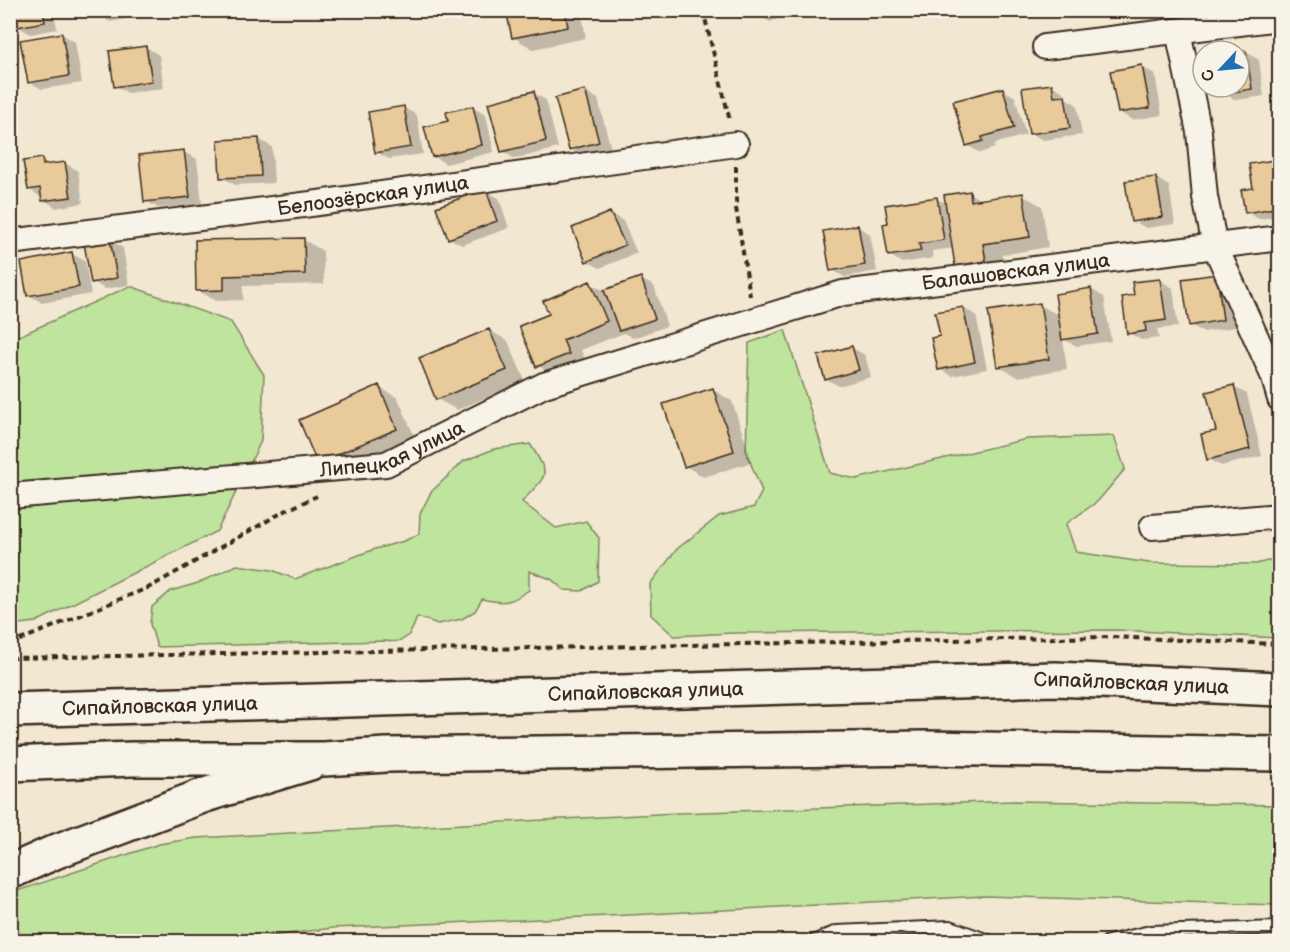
<svg xmlns="http://www.w3.org/2000/svg" width="1290" height="952" font-family="'Balsamiq Sans',sans-serif">
<style>
.green{fill:#bfe49e;stroke:#7d875e;stroke-width:1.5}
.shadow{fill:#0003}
.building{fill:#e8ca9b;stroke:#3b2a1e;stroke-width:1.5}
.lines{fill:none;stroke-linecap:round;stroke-linejoin:round}
.lane-casing{stroke:#3b2a1e;stroke-width:16}
.street-casing{stroke:#3b2a1e;stroke-width:28}
.secondary-casing{stroke:#3b2a1e;stroke-width:38}
.primary-casing{stroke:#3b2a1e;stroke-width:38}
.path{stroke:#3b2a1e;stroke-width:4;stroke-dasharray:6 4.5;stroke-linecap:butt}
.lane{stroke:#f7f3e8;stroke-width:12}
.street{stroke:#f7f3e8;stroke-width:24}
.secondary{stroke:#f7f3e8;stroke-width:33}
.primary{stroke:#f7f3e8;stroke-width:33}
.labels{text-anchor:middle;stroke-width:4.5;stroke-linejoin:round;paint-order:stroke}
.street-label{font-size:20px;fill:#3b2a1e;stroke:#f7f3e8}
</style>
<rect width="100%" height="100%" fill="#f2e7d1"/>
<filter id="ink" filterUnits="userSpaceOnUse"><feTurbulence type="fractalNoise" baseFrequency=".0167" numOctaves="2"/><feDisplacementMap in="SourceGraphic" scale="12" xChannelSelector="R" yChannelSelector="G"/><feConvolveMatrix kernelMatrix="1 2 1 2 8 2 1 2 1" color-interpolation-filters="sRGB"/></filter>
<g filter="url(#ink)">
<path class="green" d="M130,286l101,36 33,53 -3,66 -44,90 -181,91 -25,3 -1,-285z
M785,330l45,143 26,6 171,-40 87,-3 11,33 -27,32 -32,23 10,28 73,11 107,1 23,-6v80l-163,-8 -383,3 -59,3 -23,-21 -1,-31 27,-35 42,-33 35,-9 8,-16 -16,-39 3,-109z
M530,444c23,35 16,30 -8,58l34,26 30,-7 13,17 -1,43 -16,10 -18,-1 -13,-11 -22,-8v19c-18,13 -25,14 -47,9l-7,12 -13,8 -24,5 -21,-7c-6,19 -12,27 -32,24l-228,6 -7,-23 2,-17 19,-16 27,-8 39,-18 35,5 23,9 80,-30 29,-8 15,-7 1,-20 11,-22 33,-31 30,-12z
M1015,801l264,4v100l-295,-9 -354,19 -297,13 -107,14 -215,-1v-48l148,-49 37,-6 481,-25z"/>
<path class="shadow" d="M15,10h39l3,19 -26,5 -13,-7z
M97,10h42l1,6 -30,6 -12,-8z
M175,10h37l-28,6z
M508,10h73l5,28 -53,11 -20,-12z
M756,10h39l1,2 -26,10 -13,-7z
M1158,10h39l1,7 -27,2z
M62,34l13,8 7,41 -40,6 -13,-7z
M146,47l13,8 5,33 -36,5 -13,-7z
M1246,52l13,8 5,36 -28,4 -13,-7 -1,-6h17v-34z
M1142,67l13,7 7,41 -30,5 -13,-8z
M1052,85l13,8 1,5 11,7 5,30 -39,5 -13,-7z
M1002,89l13,8 11,38 -32,9 1,4 -15,5 -13,-8z
M585,91l13,8 13,50 -28,7 -13,-7z
M533,93l13,7 12,48 -43,11 -13,-8z
M404,108l13,7 6,39 -34,5 -13,-7z
M473,108l13,7 8,37 -48,12 -13,-8 17,-34z
M259,139l13,8 2,36 -39,2 -13,-8z
M184,152l13,7 5,45 -44,4 -12,-7z
M42,160l10,6 13,-3 13,8 5,32 -27,5 -27,-19z
M1280,160v56l-21,3 -13,-7z
M1156,178l13,8 6,38 -29,4 -13,-7z
M486,191l13,7 10,30 -47,17 -13,-7z
M969,193l14,8 39,-6 20,11 6,41 -46,8 2,16 -28,5 -20,-11 -2,-17 -22,3 1,7 -31,5 -13,-8 48,-56 10,5z
M610,213l13,8 14,32 -37,15 -13,-7z
M857,226l13,8 7,37 -32,6 -13,-7z
M110,240l13,8 6,37 -24,4 -12,-7z
M304,240l19,11 1,33 -81,2v14l-27,1 -19,-11 -1,-48z
M72,254l13,7 6,33 -49,9 -13,-8z
M1216,276l13,7 7,44 -33,5 -13,-7z
M641,279l13,7 13,40 -34,12 -9,-5 -43,17 6,14 -30,13 -19,-11 13,-51 39,-32 15,8z
M1160,280l13,8 5,39 -21,2 2,9 -18,2 -12,-7 7,-36z
M1091,289l13,8 7,44 -35,5 -13,-7 4,30 -49,8 -20,-11 42,-61 20,11z
M963,308l13,7 11,54 -35,7 -13,-7 3,-32z
M489,330l19,11 17,40 -68,29 -20,-11z
M852,348l13,7 6,22 -32,9 -13,-7z
M379,387l19,11 18,42 -78,33 -37,-53z
M1234,387l13,7 15,62 -41,10 -12,-7z
M712,389l20,12 20,61 -48,15 -19,-11z"/>
<path class="building" d="M14,10h29l2,12 -28,5z
M506,10h59l3,17 -56,11z
M62,33l7,43 -41,7 -8,-43z
M146,46l6,35 -38,6 -5,-36z
M1246,51l6,38 -30,5 -1,-7h18v-35z
M1142,65l8,43 -32,5 -8,-42z
M1052,84l2,13 11,-1 5,32 -41,6 -7,-46z
M1003,88l11,40 -32,9 1,4 -17,5 -13,-45z
M585,90l14,52 -30,8 -14,-52z
M534,91l12,50 -45,11 -13,-49z
M404,106l7,41 -36,6 -7,-41z
M473,106l9,39 -50,12 -8,-30 24,-6 -2,-9z
M259,138l2,38 -41,2 -2,-38z
M184,150l6,47 -46,5 -5,-47z
M42,158l1,7 22,-3 6,35 -29,4 -2,-13 -12,2 -5,-29z
M1280,159v48l-35,6 -4,-23 12,-2 -4,-24z
M1156,177l7,40 -32,5 -6,-41z
M486,189l11,32 -49,18 -12,-32z
M970,191l1,10 52,-8 7,44 -47,7 3,17 -31,5 -11,-71z
M937,197l7,43 -25,4 2,7 -33,5 -5,-32 5,-1 -3,-18z
M610,212l15,33 -39,17 -14,-34z
M858,225l7,40 -35,6 -7,-40z
M304,238l1,36 -81,2v14l-28,1 -1,-51z
M110,239l7,39 -26,5 -7,-40z
M72,252l7,35 -52,9 -6,-34z
M1217,274l6,46 -34,6 -7,-47z
M641,277l14,42 -36,12 -15,-41z
M1160,279l6,41 -21,3 1,8 -19,3 -5,-37 12,-2 -2,-13z
M590,281l17,40 -44,19 6,14 -33,13 -17,-41 30,-12 -6,-13z
M1091,288l7,46 -36,6 -7,-46z
M1040,303l9,56 -52,8 -9,-56z
M963,307l12,55 -37,8 -7,-32 9,-2 -5,-24z
M489,329l18,41 -71,30 -17,-42z
M852,346l7,24 -34,10 -7,-24z
M379,385l18,44 -80,34 -18,-43z
M1234,385l16,64 -43,11 -6,-26 15,-3 -10,-39z
M713,388l21,63 -50,16 -21,-63z"/>
<g class="lines">
<g class="lane-casing">
<path id="lane" d="M813,942l24,-10 113,-5 41,15
M1108,942l42,-10 130,-4"/>
</g>
<g class="street-casing">
<g id="street">
<path d="M1178,31l21,101 6,65 10,49 58,129 7,24"/>
<path d="M1045,47l235,-29"/>
<path id="s1" d="M10,242l301,-38 425,-60"/>
<path id="s2" d="M10,496l376,-32 158,-79 299,-92 437,-55"/>
<path d="M1152,527l128,-11"/>
</g>
</g>
<g class="secondary-casing">
<path id="secondary" d="M10,872l47,-21 148,-56 105,-32"/>
</g>
<g class="primary-casing">
<g id="primary">
<path id="s3" d="M10,710l1045,-31 225,10"/>
<path d="M10,764l121,-5h193l62,-4 541,-7 353,6"/>
</g>
</g>
<path class="path" d="M703,10l27,111
M736,166v42l14,88
M10,644l140,-57 133,-75 34,-16
M10,658l1100,-21 170,7"/>
<use href="#lane" class="lane"/>
<use href="#street" class="street"/>
<use href="#secondary" class="secondary"/>
<use href="#primary" class="primary"/>
</g>
</g>
<g class="labels">
<g class="street-label">
<text dy="7" stroke="none"><textPath href="#s1" startOffset="366">Белоозёрская улица</textPath></text>
<text dy="7" stroke="none"><textPath href="#s2" startOffset="1041">Балашовская улица</textPath></text>
<text dy="7" stroke="none"><textPath href="#s2" startOffset="387">Липецкая улица</textPath></text>
<text dy="7" stroke="none"><textPath href="#s3" startOffset="1122">Сипайловская улица</textPath></text>
<text dy="7" stroke="none"><textPath href="#s3" startOffset="636">Сипайловская улица</textPath></text>
<text dy="7" stroke="none"><textPath href="#s3" startOffset="150">Сипайловская улица</textPath></text>
</g>
</g>
<rect width="1290" height="952" fill="none" stroke="#f7f3e8" stroke-width="36"/>
<rect x="18" y="18" width="1254" height="916" fill="none" stroke="#3b2a1e" stroke-width="2" filter="url(#ink)"/>
<g transform="translate(1221 69) rotate(244)"><circle r="28" fill="#f7f3e8" stroke="#aca397" stroke-width="1.5"/>
<path d="M0-4.5L10 22L0 15L-10 22Z" fill="#1f6fb2"/>
<text y="-9" font-size="16" font-weight="bold" text-anchor="middle" fill="#3b2a1e">С</text>
</g>
</svg>
